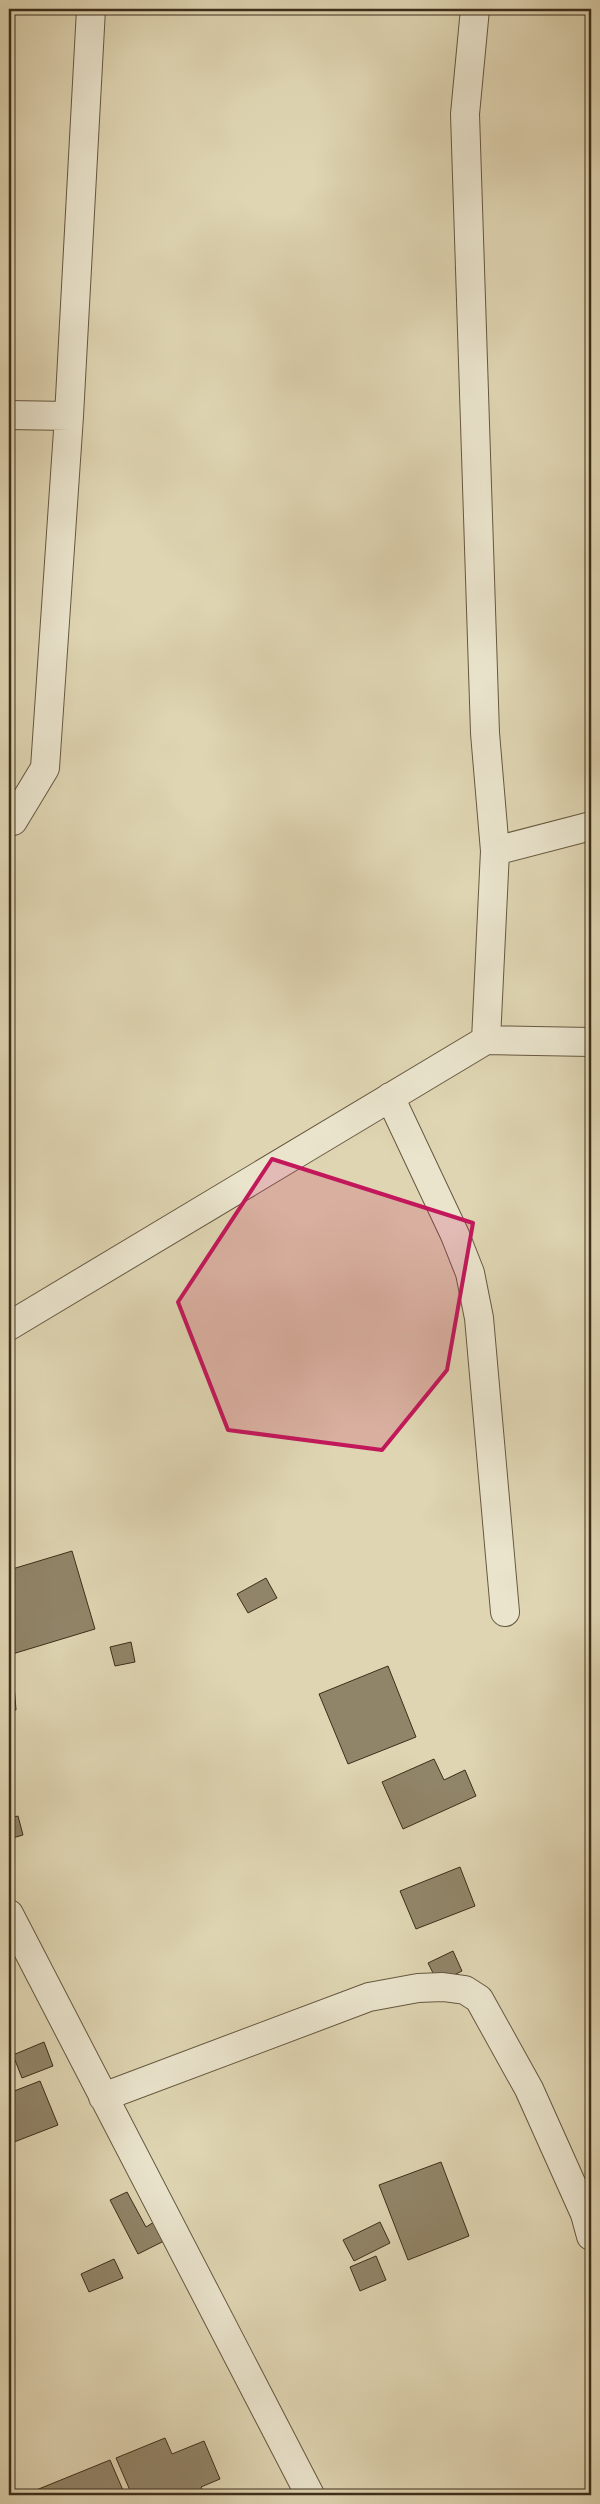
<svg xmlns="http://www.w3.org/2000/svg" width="600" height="2504" font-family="'IM FELL French Canon',serif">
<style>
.building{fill:#918569;stroke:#3d2e1a}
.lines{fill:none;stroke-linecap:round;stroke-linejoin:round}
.minor-casing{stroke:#665840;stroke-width:30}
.minor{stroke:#eae4cd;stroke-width:28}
.marked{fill:#c2185b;fill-opacity:0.2;stroke:#c2185b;stroke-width:4;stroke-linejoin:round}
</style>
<rect width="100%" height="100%" fill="#dfd5b2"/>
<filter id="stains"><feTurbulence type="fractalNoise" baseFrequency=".004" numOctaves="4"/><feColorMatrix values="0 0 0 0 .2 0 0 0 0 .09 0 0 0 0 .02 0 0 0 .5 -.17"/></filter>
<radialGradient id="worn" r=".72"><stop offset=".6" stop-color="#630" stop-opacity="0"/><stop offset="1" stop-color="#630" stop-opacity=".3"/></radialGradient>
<path class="building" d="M72,1551l23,78 -86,26v-85z
M266,1578l11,20 -29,15 -11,-19z
M131,1642l4,20 -20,4 -5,-19z
M388,1666l28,71 -68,27 -29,-70z
M13,1671l3,39h-7v-38z
M434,1759l10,21 21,-10 11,26 -73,33 -21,-47z
M18,1816l5,19 -14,4v-21z
M460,1867l15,39 -59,23 -16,-38z
M453,1951l9,20 -24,12 -10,-20z
M44,2042l9,24 -31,12 -9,-23z
M40,2081l18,44 -49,19v-51z
M441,2162l28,74 -61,24 -29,-75z
M127,2192l19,35 8,-5 10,19 -26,13 -28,-54z
M380,2222l10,21 -36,18 -11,-21z
M376,2256l10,24 -26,11 -10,-24z
M114,2259l9,19 -34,14 -8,-18z
M165,2438l7,16 32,-13 16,38 -19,8 4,8h-73l-16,-37z
M110,2460l15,35h-101z"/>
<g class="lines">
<g class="minor-casing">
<path id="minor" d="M475,9l-10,105 20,619 10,118 -9,189
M9,415l60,1
M9,822l4,-1 32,-53 24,-352 22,-407
M495,851l96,-25
M390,1097l65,138 15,38 9,45 26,294
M9,1326l477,-286 105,2
M9,1914l301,581
M103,2097l266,-100 49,-9 25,-1 22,3 14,9 50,90 56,125 6,22"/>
</g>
<use href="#minor" class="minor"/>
</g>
<path class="marked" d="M272,1159l201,64 -26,147 -65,80 -154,-20 -50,-128z"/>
<rect width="600" height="2504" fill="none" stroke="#dfd5b2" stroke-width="30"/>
<rect x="10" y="10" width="580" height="2484" fill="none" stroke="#3d2e1a" stroke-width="2.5"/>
<rect x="15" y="15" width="570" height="2474" fill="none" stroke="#3d2e1a"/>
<rect width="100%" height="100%" filter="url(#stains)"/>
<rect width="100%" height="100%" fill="url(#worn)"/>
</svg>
